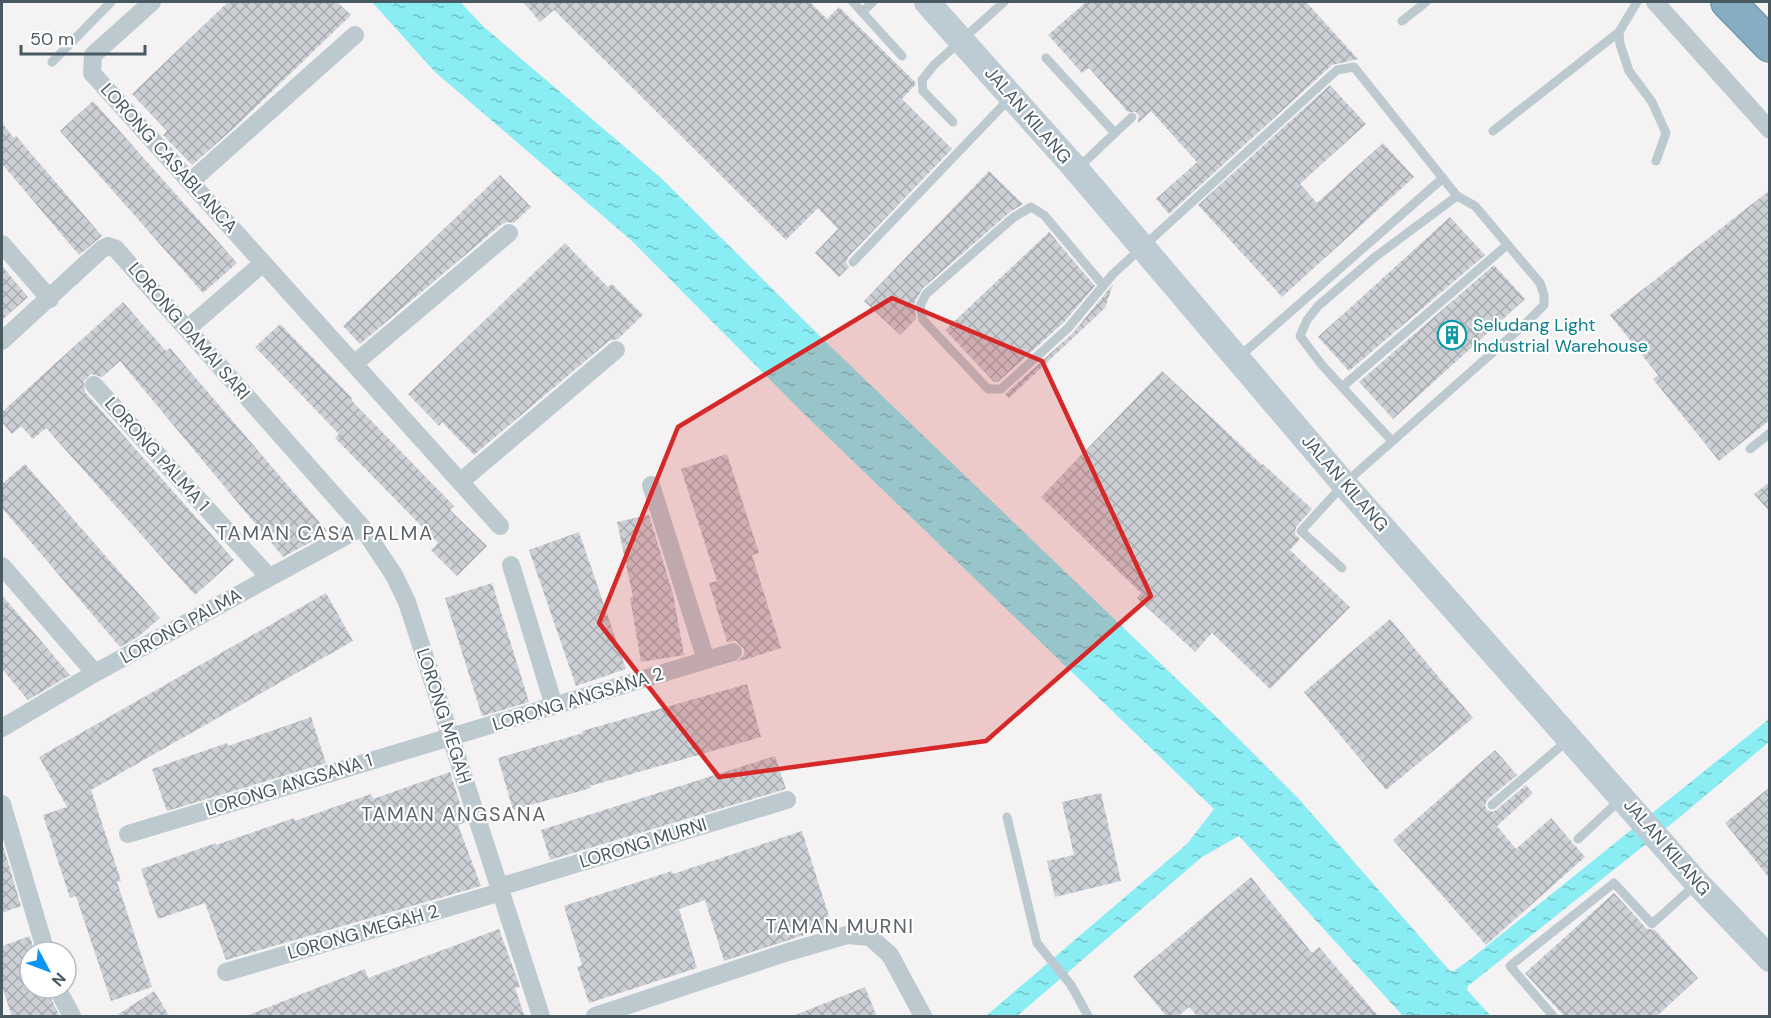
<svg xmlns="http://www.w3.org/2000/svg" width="1771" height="1018" font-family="'DM Sans',sans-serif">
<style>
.water{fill:url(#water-ripples)}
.building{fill:url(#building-cross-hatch)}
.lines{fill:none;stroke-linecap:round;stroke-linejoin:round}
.highway-casing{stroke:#7298af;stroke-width:36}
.lane{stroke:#bcc9cf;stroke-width:9}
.street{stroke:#bcc9cf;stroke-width:18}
.secondary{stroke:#bdccd4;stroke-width:26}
.highway{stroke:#87adc3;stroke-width:33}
.marked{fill:#d62828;fill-opacity:0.2;stroke:#d62828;stroke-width:4.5;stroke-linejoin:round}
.labels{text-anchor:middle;stroke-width:4.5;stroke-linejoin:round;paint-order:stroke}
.street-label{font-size:18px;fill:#485961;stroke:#fff}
.culture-label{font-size:18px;fill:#0d838f;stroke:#fff;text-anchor:start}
.neighbourhood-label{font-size:20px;letter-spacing:1.5px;fill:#5e6468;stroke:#fff}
</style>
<defs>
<pattern id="water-ripples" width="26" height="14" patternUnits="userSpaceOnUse" patternTransform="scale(1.5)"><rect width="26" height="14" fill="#89edf3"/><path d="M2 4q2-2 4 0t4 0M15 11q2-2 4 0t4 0" fill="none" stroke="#72c3c8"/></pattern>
<pattern id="building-cross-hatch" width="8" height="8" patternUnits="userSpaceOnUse" patternTransform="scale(1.5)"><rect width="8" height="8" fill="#ccd0d5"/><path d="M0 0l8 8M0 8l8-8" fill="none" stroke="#a8acb0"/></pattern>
</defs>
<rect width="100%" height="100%" fill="#f4f2f2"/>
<path class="water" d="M372,2h88l24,25 176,150 166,165 407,391 64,64 153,174h4l18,-13 297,-239v23l-89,75 -212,169 -1,4 24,26h-88l-164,-180 -37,21 -185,159h-31l201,-172 27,-35 -412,-397 -170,-171 -197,-169z"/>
<path class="building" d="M228,2h109l14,13 -118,114 -41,36 -29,-30 4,-4 -35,-37z
M523,2h287l17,17 12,-12 76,75 1,2 -14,15 50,50 -104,108 -2,6 3,4 -10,10 -24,-24 23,-24 -20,-21 -32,32 -232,-230 -14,12z
M1086,2h220l52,57 -26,6 -163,149 -13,-15 41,-37 -46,-51 -13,12 1,-7 -3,-4h-8l-39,-44 -7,5 -34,-38z
M1330,85l36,39 -66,60 17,19 66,-60 31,34 -132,120 -84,-92z
M93,101l144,162 -34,30 -143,-162z
M2,123l12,15 2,-2 86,100 -23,19 -77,-91z
M989,171l34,33 -13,8 -88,77 -8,15 2,15 -16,16 -36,-34z
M500,175l31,32 -17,16 -6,-1 -6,2 -142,120 -17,-18z
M1770,190v230l-51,41 -66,-82 5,-4 -48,-60z
M1450,217l35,38 -136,116 -31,-34z
M1049,232l46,54 -32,37 -65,59h-4l-49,-52z
M565,243l43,44 4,-3 31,31 -25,24 -9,2 -135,114 -32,-33 -3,4 -31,-32z
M1494,265l31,34 -132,120 -34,-37z
M2,266l26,31 -26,23z
M1113,284l-8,24 -96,90 -4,-4 68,-61z
M123,302l43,49 4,-3 157,183 -7,6 -37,20 -163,-196 -18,16 -11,-3 -7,7 1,11 149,168 -39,35 -149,-167 -13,11 -12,-13 -9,8 -10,-12v-10z
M280,324l72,74 -1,2 103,106 -4,4 37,36 -30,30 -26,-26 7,-7 -103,-105 4,-4 -84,-87z
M1162,371l100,94 1,-1 49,45 -16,18 -1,7 5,5 -10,11 60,57 -80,82 -58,-56 -17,19 -58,-54 4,-5 -100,-96z
M727,454l32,99 -7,2 29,93 -44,14 7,-7v-6l-8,-8 -9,1 -18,-59 8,-2 -36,-112z
M25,464l135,154 -22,19 -18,10 -118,-139v-24z
M1770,482v30l-16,-18z
M649,515l24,79 11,61 -43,7 -11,-64 3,-1 -16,-75z
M579,532l47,137 -50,17 -47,-136z
M492,583l37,119 -47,14 -37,-118z
M326,593l27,48 -262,149 30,91 -4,1 35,105 -41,14 -35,-105 -6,2 -27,-83 24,-8 -28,-50z
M2,595l68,80 -42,25 -26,-31z
M1390,619l83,99 -87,72 -82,-98z
M747,684l14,53 -171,49 1,2 -78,22 -15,-52 85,-25 -1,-2z
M311,717l15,46 -159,48 -15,-42 75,-26 1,3z
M1495,750l22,25 -30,25 -2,6 2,4 6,2 3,-2 30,-25 7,8 -36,33 19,23 35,-31 34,39 -99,88 -93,-105z
M775,756l11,33 -236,71 -9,-30z
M450,772l16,50 -8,3 23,61 -255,74 -21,-57 -47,16 -17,-50 75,-26v2l78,-27 1,3 76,-27 2,5z
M1770,787v92l-45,-56z
M1101,793l20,88 -66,16 -8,-36 27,-6 -12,-53z
M802,831l30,95 -108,35 -19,-61 -26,9 18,59 -108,35 -12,-36 5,-2 -18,-59 108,-35 1,3z
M2,842l19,64 -19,7z
M1251,877l61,76 7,-6 60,70h-181l-9,-10 -12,10h-10l-34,-41z
M1614,893l33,36 8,1 43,48 -42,39h-91l-40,-44z
M499,929l21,58 -5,1 10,29h-282l122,-48 3,9z
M30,936l4,16h-4v36h16l14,29h-48l-10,-31v-40z
M865,987l12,30h-84v-1z
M154,991l16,26h-56z"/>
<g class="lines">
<g class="highway-casing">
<path id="highway" d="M1728,2l42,43"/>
</g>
<path class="lane" d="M853,2l9,10 11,-10
M1637,2l-18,30 1,12 9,27 23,31 14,31 -10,28
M862,12l40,44
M1402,21l24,-19
M1046,58l68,74
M52,62l59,-60
M953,122l-30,-31 -1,-11 12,-15 70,-63
M1493,131l126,-99
M1078,168l54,-51
M1457,196l-82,61 -57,49 -11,14 -7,16 22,29 20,22 165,-142
M853,262l158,-165
M1103,285l-59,-70 -13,-8 -17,10 -88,77 -6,12 3,14 65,69h13l67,-61 45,-54 224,-204 17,-3 103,129 18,10 65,77 4,12v10l-17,17 -183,162 -43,47 41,37
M1239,357l204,-179
M1342,387l50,54
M1750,449l20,-16
M1492,805l76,-65
M1007,817l30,126 34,42 17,31
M1578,839l43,-40
M1553,1016l-43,-50 104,-83 38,41 43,-39"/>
<path class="street" d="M152,2l-59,53 -1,18 408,453
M1655,2l115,128
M190,182l165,-147
M2,244l48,55
M187,329l76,-66
M2,341l100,-92 6,-3 8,3 246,278 32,48 13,27 134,414
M354,364l155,-131
M94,385l175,192
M460,482l156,-132
M651,485l55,175
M511,565l43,141
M2,566l93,107
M2,728l93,-55 267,-146
M2,804l44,148
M128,834l605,-182
M499,887l288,-87
M226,972l275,-80
M57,988l15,28
M595,1016l193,-64 59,-17 23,2 20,18 33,61"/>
<path class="secondary" d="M927,2l149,167 268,315 353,399 73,76"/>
<use href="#highway" class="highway"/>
</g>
<path class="marked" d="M892,298l150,63 109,235 -165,145 -267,36 -120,-154 79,-196z"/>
<defs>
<g id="building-ring" transform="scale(1.5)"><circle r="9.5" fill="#fff" stroke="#0f9aa8" stroke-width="1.5"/><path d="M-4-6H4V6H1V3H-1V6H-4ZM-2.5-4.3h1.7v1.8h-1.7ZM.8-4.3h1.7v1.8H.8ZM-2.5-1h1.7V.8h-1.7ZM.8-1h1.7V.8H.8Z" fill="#0f9aa8"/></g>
</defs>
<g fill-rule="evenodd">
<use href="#building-ring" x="1452" y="335"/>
</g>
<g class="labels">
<g class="street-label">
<text transform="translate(1028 115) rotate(49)" y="6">JALAN KILANG</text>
<text transform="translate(169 158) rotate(48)" y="6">LORONG CASABLANCA</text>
<text transform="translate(189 331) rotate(49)" y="6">LORONG DAMAI SARI</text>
<text transform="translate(157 454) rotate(48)" y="6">LORONG PALMA 1</text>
<text transform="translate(1345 483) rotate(49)" y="6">JALAN KILANG</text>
<text transform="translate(181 626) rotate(-29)" y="6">LORONG PALMA</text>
<text transform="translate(578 699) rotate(-17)" y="6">LORONG ANGSANA 2</text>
<text transform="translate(444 716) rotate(72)" y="6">LORONG MEGAH</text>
<text transform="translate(289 785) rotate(-17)" y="6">LORONG ANGSANA 1</text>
<text transform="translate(643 843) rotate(-17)" y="6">LORONG MURNI</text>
<text transform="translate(1667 847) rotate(49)" y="6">JALAN KILANG</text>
<text transform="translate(363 932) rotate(-16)" y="6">LORONG MEGAH 2</text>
</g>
<g class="culture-label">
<text x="1473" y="331">Seludang Light<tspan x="1473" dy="21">Industrial Warehouse</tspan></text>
</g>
<g class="neighbourhood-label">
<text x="325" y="540">TAMAN CASA PALMA</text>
<text x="454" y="821">TAMAN ANGSANA</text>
<text x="840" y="933">TAMAN MURNI</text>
</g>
</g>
<rect width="1771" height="1018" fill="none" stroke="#485961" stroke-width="6"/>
<g transform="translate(48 970) rotate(131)"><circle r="28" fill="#ffffff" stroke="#b6bdc0" stroke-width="1.5"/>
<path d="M0-4.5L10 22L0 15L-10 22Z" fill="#0d94f3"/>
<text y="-9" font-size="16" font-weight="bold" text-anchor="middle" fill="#485961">N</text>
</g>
<path d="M21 45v9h124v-9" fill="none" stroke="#485961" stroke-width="3"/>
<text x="30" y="45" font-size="18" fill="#485961" stroke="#ffffff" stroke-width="4.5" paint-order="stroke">50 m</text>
</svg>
